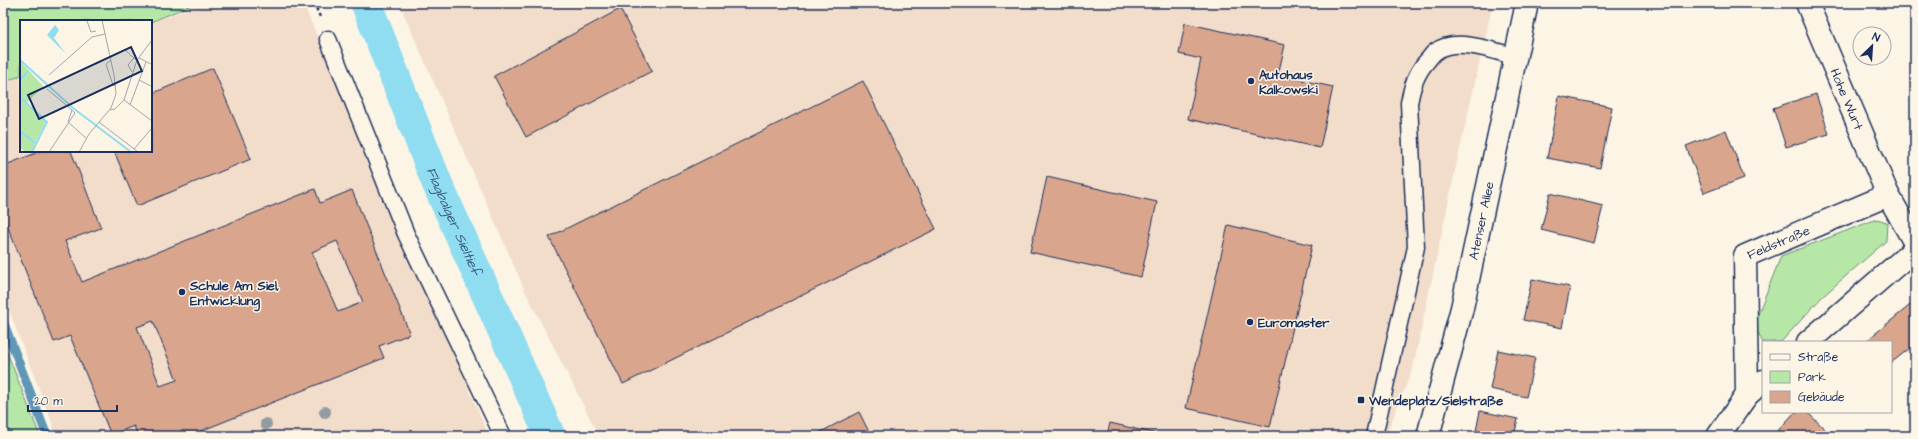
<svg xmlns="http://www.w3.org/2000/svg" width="1918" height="439" font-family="'Architects Daughter',sans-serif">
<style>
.built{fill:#f2ddcb}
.green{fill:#b7e7a6;stroke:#698b82}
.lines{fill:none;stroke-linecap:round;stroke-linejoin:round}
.stream{stroke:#6197b6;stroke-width:9}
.canal{stroke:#90dcf0;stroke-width:31}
.building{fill:#d9a68d;stroke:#1b2f5e;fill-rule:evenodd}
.lane-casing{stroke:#1b2f5e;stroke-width:19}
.street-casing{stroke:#1b2f5e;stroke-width:25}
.secondary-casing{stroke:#1b2f5e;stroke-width:25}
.path{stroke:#1b2f5e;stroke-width:2.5;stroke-dasharray:3 3;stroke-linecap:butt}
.lane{stroke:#fcf5e5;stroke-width:16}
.street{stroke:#fcf5e5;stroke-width:22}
.secondary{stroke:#fcf5e5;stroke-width:22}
.tree{fill:#919ca2}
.poi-dot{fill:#1b2f5e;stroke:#fcf5e5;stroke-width:1.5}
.labels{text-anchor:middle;stroke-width:3;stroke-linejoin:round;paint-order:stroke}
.poi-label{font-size:13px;font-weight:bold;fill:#1b2f5e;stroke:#fcf5e5;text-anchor:start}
.street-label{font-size:13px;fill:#1b2f5e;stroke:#fcf5e5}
.water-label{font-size:14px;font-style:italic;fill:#385a82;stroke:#fcf5e5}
.inset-river{fill:none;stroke:#90dcf0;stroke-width:2}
.inset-road{fill:none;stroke:#a2a6af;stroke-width:1}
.view{fill:#1b2f5e;fill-opacity:0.15;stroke:#1b2f5e;stroke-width:2}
.inset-edge{fill:none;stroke:#1b2f5e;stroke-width:2}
</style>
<rect width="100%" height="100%" fill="#fcf5e5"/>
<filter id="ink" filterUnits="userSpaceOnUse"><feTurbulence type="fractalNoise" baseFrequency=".025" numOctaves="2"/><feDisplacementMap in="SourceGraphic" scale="8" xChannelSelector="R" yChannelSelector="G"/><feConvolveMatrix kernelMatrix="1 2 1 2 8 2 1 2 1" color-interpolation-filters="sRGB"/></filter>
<g filter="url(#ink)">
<path class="built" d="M202,3h101l186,433h-432l-54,-141v-212l18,-8v76h130v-128z
M399,3h1094l-36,159 -44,206 -27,68h-787l-74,-145z"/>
<path class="green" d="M3,3h193l-45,19 -130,-1v54l-18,8z
M1877,219l10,3 -1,19 -64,56 -41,45h-18v1l-9,-19 27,-68z
M3,342l37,94h-37z"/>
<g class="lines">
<path class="stream" d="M3,321l44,115"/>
<path class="canal" id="s1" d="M366,3l71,180 113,253"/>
</g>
<path class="building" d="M620,9l32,62 -126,66 -32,-61z
M1185,23l100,22 -7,30 55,12 -13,61 -132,-29 13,-60 -22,-5z
M213,68l38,91 -114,47 -23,-55h37v-57z
M863,81l73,148 -313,155 -74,-147z
M1816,94l13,40 -43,13 -13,-39z
M1559,96l53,11 -12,61 -53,-10z
M1726,130l18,48 -40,15 -18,-47z
M41,151h30l30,77 -36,13 17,41 233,-93 5,14 32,-13 58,144 -31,12 5,12 -196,78h-50l-4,-10 -23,9 -41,-99 -16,6 -51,-127v-49zM337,241l26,61 -25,10 -26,-60zM153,321l24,59 -17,6 -23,-59z
M1047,177l110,25 -16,75 -111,-25z
M1550,193l53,13 -9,37 -53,-13z
M1228,225l84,20 -42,182 -84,-19z
M1532,279l38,8 -8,41 -39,-8z
M1915,301v43l-24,19v-21h-26z
M1498,350l37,8 -9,39 -36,-8z
M1480,411l38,8 -4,17h-39z
M859,412l12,24h-58z
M1795,412h12l21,20 -4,4h-51z
M1110,423l56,13h-59z"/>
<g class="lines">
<g class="lane-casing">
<path id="lane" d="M328,39l78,195 97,202
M1374,436l42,-189 -7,-144c3,-16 7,-30 18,-42 3,-3 5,-7 8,-9 20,-16 59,-1 81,5"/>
</g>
<g class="street-casing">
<g id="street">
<path id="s2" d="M1807,3l81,192"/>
<path d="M1808,342l107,-93"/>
<path id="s3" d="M1747,395l-2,-139 143,-61 27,48"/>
<path d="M1718,436l29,-41 16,-14"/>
</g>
</g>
<g class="secondary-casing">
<g id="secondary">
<path id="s4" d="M1428,436l34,-128 65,-305"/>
</g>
</g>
<path class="path" d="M314,3l6,14"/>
<use href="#lane" class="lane"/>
<use href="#street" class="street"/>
<use href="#secondary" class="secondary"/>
</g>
<g class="tree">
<circle cx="325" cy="412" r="6"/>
<circle cx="266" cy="424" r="6"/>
</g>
</g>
<g class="poi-dot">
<circle cx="1251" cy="81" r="4"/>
<circle cx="182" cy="292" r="4"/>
<circle cx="1250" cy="322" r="4"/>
<rect x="1357" y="396" width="8" height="8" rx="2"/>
</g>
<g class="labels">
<g class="poi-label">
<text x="1259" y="79">Autohaus<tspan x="1259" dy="15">Kalkowski</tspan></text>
<text x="190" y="290">Schule Am Siel,<tspan x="190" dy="15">Entwicklung</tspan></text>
<text x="1258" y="327">Euromaster</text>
<text x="1369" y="405">Wendeplatz/Sielstraße</text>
</g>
<g class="street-label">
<text dy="5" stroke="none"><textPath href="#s2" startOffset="104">Hohe Wurt</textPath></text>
<text dy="5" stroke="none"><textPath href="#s4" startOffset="222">Atenser Allee</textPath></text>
<text dy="5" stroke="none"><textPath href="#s3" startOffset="175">Feldstraße</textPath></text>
</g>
<g class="water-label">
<text dy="5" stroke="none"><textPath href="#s1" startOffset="235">Flagbalger Sieltief</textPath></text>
</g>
</g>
<g transform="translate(20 20)">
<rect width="132" height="132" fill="#fcf5e5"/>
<path d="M0,41l23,25 -16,17 -7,-7zM0,77l26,25 -11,21 -15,-13zM0,111l15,12 -3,9h-7l-5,-5z" fill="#b7e7a6"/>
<path d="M35,5l4,5 -5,8 12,16 -19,-19z" fill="#90dcf0"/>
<path class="inset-river" d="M0,40l53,48 58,44M0,60l8,-9M0,77l27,25 -15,30M0,111l15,12"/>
<path class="inset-road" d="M67,1l4,11 5,-1M104,29l10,9M119,38l12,6M91,40l-5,4 7,21 3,1M112,52l-4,-7 6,-7 3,2M29,55l43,-38 13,-3M119,60l12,6M27,69l25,21M104,80l28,21M110,85l16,-43M90,90l5,-1 9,-9 13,-40 15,-20M48,102l18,16M79,102l39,30M114,129l18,-21M29,132l26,-39 -3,-3 -4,12M59,132l10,-18 22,-26 5,-14 -2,-19 -12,-55"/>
<path class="view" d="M111,27l11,24 -103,48 -11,-24z"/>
<rect width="132" height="132" class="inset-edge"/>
</g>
<rect width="1918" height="439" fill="none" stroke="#fcf5e5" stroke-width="16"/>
<rect x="8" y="8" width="1902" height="423" fill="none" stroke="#1b2f5e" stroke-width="1.5" filter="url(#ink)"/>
<rect x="1762" y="341" width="130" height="72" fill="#fcf5e5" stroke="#a2a6af"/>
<rect x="1770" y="354" width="20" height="6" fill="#fcf5e5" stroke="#a2a6af"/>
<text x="1798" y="361" font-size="12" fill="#1b2f5e">Straße</text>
<rect x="1770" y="371" width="20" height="12" fill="#b7e7a6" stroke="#a2a6af"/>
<text x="1798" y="381" font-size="12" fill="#1b2f5e">Park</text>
<rect x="1770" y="391" width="20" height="12" fill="#d9a68d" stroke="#a2a6af"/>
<text x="1798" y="401" font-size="12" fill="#1b2f5e">Gebäude</text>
<g transform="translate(1872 46) rotate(25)"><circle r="19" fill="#fcf5e5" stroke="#a2a6af"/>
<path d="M0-3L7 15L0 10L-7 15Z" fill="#1b2f5e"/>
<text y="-6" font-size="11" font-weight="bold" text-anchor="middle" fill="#1b2f5e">N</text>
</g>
<path d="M28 405v6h89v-6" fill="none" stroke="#1b2f5e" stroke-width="2"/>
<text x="34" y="405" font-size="12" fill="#1b2f5e" stroke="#fcf5e5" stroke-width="3" paint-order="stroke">20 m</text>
</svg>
